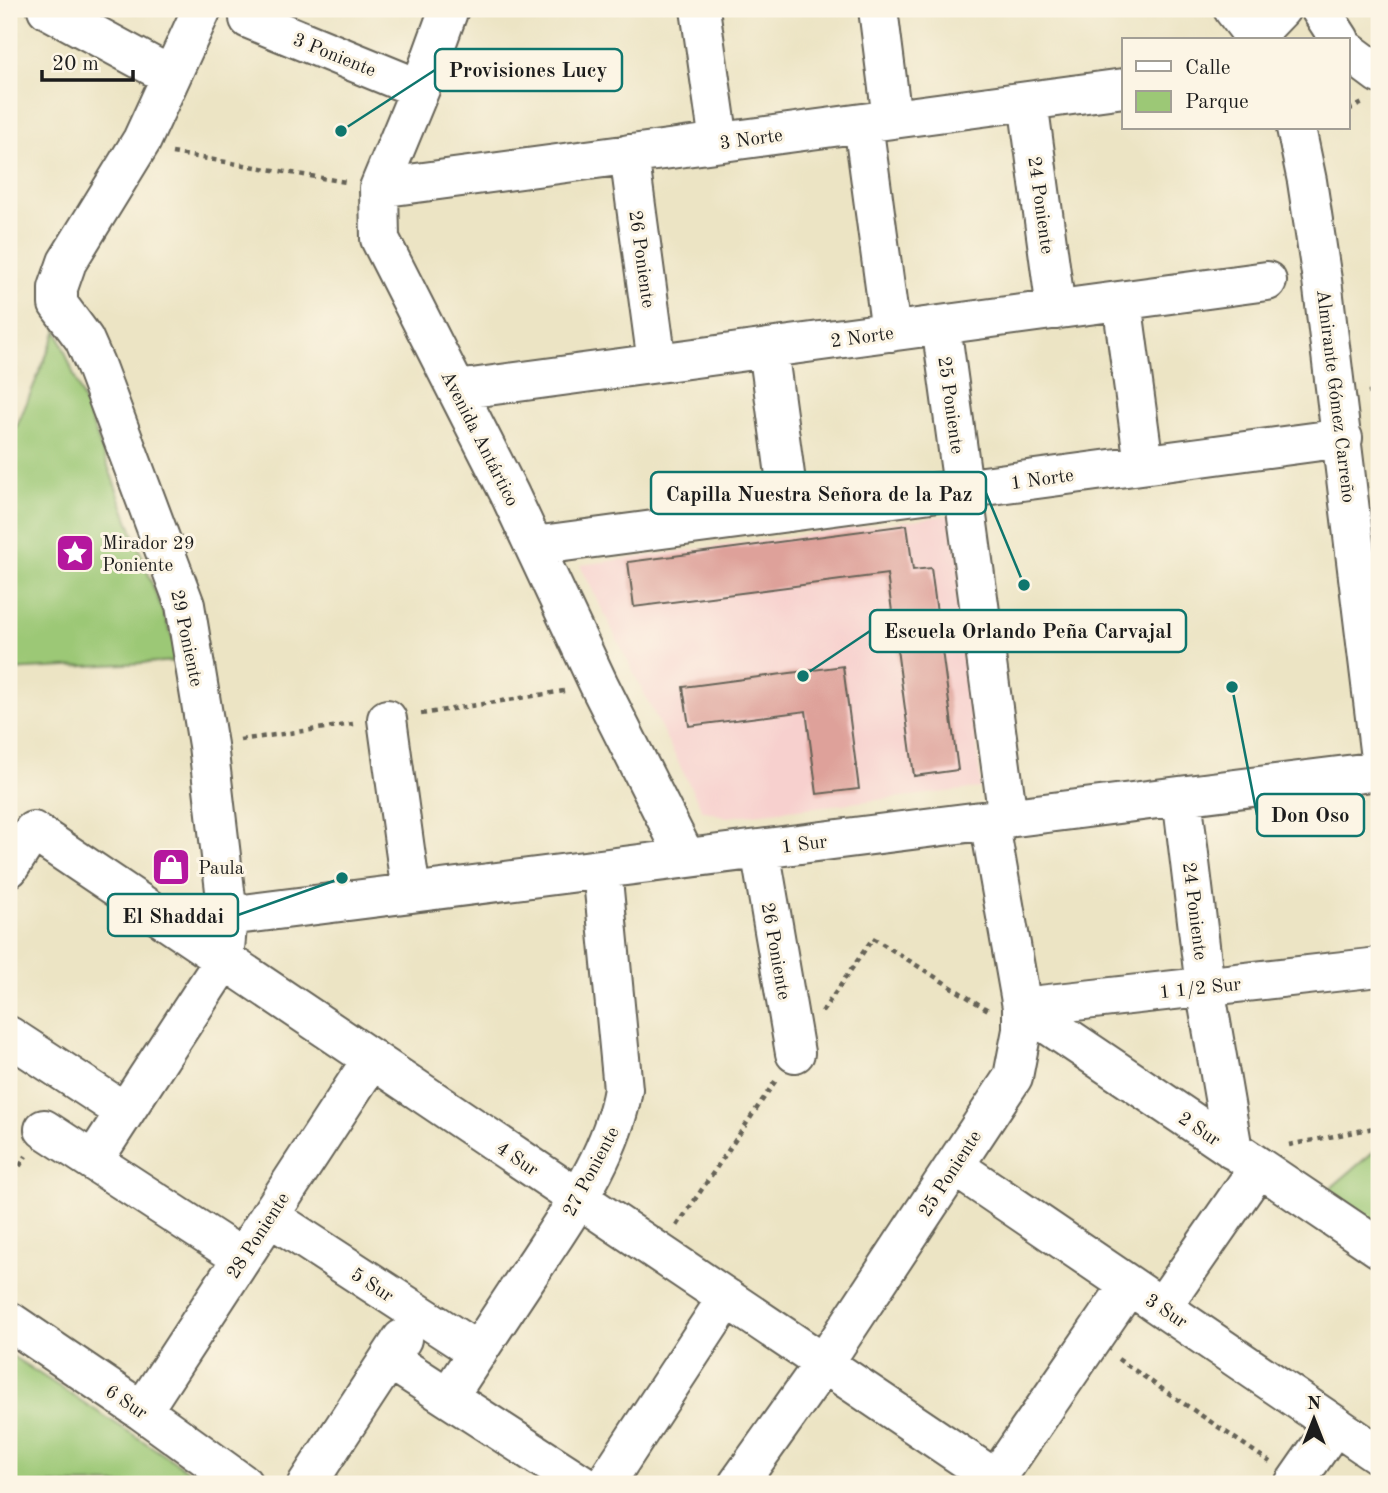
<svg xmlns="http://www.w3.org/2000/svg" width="1388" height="1493" font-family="'Old Standard TT',serif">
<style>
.built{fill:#f7d0ce}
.green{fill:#9cc876;stroke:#5c7249;stroke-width:2}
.building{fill:#dea19a}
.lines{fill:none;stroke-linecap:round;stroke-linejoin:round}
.minor-casing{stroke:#656257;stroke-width:42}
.path{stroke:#656257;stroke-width:4.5;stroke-dasharray:5 5;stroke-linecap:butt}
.minor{stroke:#fff;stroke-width:38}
.labels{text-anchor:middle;stroke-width:6;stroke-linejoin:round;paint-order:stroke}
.street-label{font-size:19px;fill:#1c1c1c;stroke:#fcf5e5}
.poi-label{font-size:19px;fill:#1c1c1c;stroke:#fcf5e5;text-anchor:start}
.leader{fill:none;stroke:#0f766e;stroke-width:2.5}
.callout-dot{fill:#0f766e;stroke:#fcf5e5;stroke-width:2.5}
.callout{fill:#fcf5e5;stroke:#0f766e;stroke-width:2.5}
.callout-label{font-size:21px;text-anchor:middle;font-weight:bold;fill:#1c1c1c}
</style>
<rect width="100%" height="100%" fill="#fcf5e5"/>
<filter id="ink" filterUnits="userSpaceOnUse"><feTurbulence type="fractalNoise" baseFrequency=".0143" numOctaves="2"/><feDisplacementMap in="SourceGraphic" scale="14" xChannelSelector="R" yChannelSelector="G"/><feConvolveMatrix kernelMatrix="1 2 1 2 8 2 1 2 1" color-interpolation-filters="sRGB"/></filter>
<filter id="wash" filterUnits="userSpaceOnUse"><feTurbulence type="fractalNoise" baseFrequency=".00686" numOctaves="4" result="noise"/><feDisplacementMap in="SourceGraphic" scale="28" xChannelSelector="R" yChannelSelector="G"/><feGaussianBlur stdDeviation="1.57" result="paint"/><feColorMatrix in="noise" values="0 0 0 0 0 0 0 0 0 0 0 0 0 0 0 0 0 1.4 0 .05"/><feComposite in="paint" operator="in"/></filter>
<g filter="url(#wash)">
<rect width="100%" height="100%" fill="#ece4c4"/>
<path class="built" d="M956,514l25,274 -254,29 -25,-7 -122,-245z"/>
<path class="green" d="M57,330l124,331 -172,9v-225z
M1379,1147v84l-54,-38z
M9,1354l200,130h-200z"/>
<g id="blocks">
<path class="building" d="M907,525l6,45 18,-2 27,202 -44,6 -27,-202 -253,33 -6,-45z
M843,666l16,123 -42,5 -11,-83 -117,15 -6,-39z"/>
</g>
</g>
<g filter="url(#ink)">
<use href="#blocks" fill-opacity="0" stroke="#656257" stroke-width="2"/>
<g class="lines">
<g class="minor-casing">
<path id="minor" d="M47,9l124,67
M449,9l-29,80 -41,99 1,51 129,254 90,192 87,173
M700,9l19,133
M878,9l14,110
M1233,9l24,31
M1320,9l20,31
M249,19l171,70
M1255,36l26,-27
M1348,51l31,23
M1028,101l28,209
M863,123l28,209
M1296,128l11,53 15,99 57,470
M629,154l28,209
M379,188l745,-100
M1122,301l22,163
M941,325l67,493
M768,348l22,164
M457,390l810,-109
M534,546l809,-108
M387,719l24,174
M1182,796l23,191 28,163
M760,849l35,204
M9,868l24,-37 970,653
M228,916l1151,-145
M1022,1007l357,241
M1022,1007l357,-40
M9,1036l116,76
M44,1129l198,129
M93,1161l131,-201 4,-44 -20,-171 -23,-140 -90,-241 -11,-25 -26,-35v-16l9,-26 75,-122 60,-131
M954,1166l425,289
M269,1216l209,136
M1162,1307l97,-140
M9,1321l133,90 101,73
M389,1359l193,125
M448,1397c30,-46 60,-92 91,-138 35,-53 73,-106 84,-170l-21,-220
M142,1411l230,-352
M996,1479l133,-194
M307,1484l95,-145
M605,1484l122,-186
M738,1484l86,-121 189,-286 9,-47v-23l-33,-187
M1294,1484l41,-59"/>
</g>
<path class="path" d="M1348,110l15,-7
M172,153l174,29
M1368,393l11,-2
M421,714l143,-23
M240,740l113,-16
M822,1012l51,-74 115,72
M1289,1145l90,-18
M9,1183l17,-27
M677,1226l99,-146
M1118,1359l152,103"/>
<use href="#minor" class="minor"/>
</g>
</g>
<defs>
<g id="sight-square" transform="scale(2.0125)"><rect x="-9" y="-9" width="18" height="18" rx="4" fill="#b5179e" stroke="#fcf5e5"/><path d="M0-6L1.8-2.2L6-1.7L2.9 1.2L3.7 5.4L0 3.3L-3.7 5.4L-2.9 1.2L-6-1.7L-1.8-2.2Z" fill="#fff"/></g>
<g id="shop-square" transform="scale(2.0125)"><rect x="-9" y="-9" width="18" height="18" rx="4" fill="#b5179e" stroke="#fcf5e5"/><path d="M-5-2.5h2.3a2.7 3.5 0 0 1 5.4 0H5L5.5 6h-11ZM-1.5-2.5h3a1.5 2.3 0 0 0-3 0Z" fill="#fff"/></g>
</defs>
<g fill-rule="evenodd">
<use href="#sight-square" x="75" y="553"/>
<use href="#shop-square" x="171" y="867"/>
</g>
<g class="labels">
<g class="street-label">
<text transform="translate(335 54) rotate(22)" y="7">3 Poniente</text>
<text transform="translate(751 138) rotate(-8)" y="7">3 Norte</text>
<text transform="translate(1042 205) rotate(82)" y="7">24 Poniente</text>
<text transform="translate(643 259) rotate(82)" y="7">26 Poniente</text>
<text transform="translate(862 336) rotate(-8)" y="7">2 Norte</text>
<text transform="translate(1337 396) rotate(83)" y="7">Almirante Gómez Carreño</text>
<text transform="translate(952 405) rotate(82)" y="7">25 Poniente</text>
<text transform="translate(481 438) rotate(63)" y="7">Avenida Antártico</text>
<text transform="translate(1042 478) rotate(-8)" y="7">1 Norte</text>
<text transform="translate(188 638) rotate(78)" y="7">29 Poniente</text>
<text transform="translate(804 843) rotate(-7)" y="7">1 Sur</text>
<text transform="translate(1196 911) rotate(83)" y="7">24 Poniente</text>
<text transform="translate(777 951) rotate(80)" y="7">26 Poniente</text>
<text transform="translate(1200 987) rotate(-6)" y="7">1 1/2 Sur</text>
<text transform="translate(1200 1128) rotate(34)" y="7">2 Sur</text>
<text transform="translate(518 1158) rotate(34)" y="7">4 Sur</text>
<text transform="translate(590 1171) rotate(-62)" y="7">27 Poniente</text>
<text transform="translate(949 1173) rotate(-57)" y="7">25 Poniente</text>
<text transform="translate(257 1235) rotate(-57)" y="7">28 Poniente</text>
<text transform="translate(373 1284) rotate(33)" y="7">5 Sur</text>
<text transform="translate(1167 1310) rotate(34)" y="7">3 Sur</text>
<text transform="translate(127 1401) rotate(34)" y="7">6 Sur</text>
</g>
<g class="poi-label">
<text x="102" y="549">Mirador 29<tspan x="102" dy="22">Poniente</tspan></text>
<text x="198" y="874">Paula</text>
</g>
</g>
<path class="leader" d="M341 131L435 70M1024 585L986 493M803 676L870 631M1232 687L1257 815M342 878L238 915"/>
<g class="callout-dot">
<circle cx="341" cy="131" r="7"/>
<circle cx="1024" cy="585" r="7"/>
<circle cx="803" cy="676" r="7"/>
<circle cx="1232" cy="687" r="7"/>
<circle cx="342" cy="878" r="7"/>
</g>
<g class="callout">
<rect x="435" y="49" width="187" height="42" rx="7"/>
<rect x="651" y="472" width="335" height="42" rx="7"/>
<rect x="870" y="610" width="316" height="42" rx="7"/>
<rect x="1257" y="794" width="107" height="42" rx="7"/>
<rect x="108" y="894" width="130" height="42" rx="7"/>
</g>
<g class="callout-label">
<text x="528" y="77">Provisiones Lucy</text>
<text x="819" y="501">Capilla Nuestra Señora de la Paz</text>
<text x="1028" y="638">Escuela Orlando Peña Carvajal</text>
<text x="1310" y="822">Don Oso</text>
<text x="173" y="923">El Shaddai</text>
</g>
<rect width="1388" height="1493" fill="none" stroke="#fcf5e5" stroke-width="35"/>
<rect x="1122" y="38" width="228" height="91" fill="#fcf5e5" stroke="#a29e95" stroke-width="2"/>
<rect x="1136" y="61" width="35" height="10" fill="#ffffff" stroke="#a29e95" stroke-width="2"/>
<text x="1185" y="74" font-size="21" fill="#1c1c1c">Calle</text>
<rect x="1136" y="91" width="35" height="21" fill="#9cc876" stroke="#a29e95" stroke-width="2"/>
<text x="1185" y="108" font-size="21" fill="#1c1c1c">Parque</text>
<g transform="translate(1314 1419)" stroke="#fcf5e5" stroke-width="5" paint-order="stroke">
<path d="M0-5L12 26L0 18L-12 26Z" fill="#1c1c1c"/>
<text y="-10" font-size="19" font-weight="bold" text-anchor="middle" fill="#1c1c1c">N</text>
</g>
<path d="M42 70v10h91v-10" fill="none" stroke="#1c1c1c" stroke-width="3.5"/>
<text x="52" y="70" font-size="21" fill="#1c1c1c" stroke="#fcf5e5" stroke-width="5" paint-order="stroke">20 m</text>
</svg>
